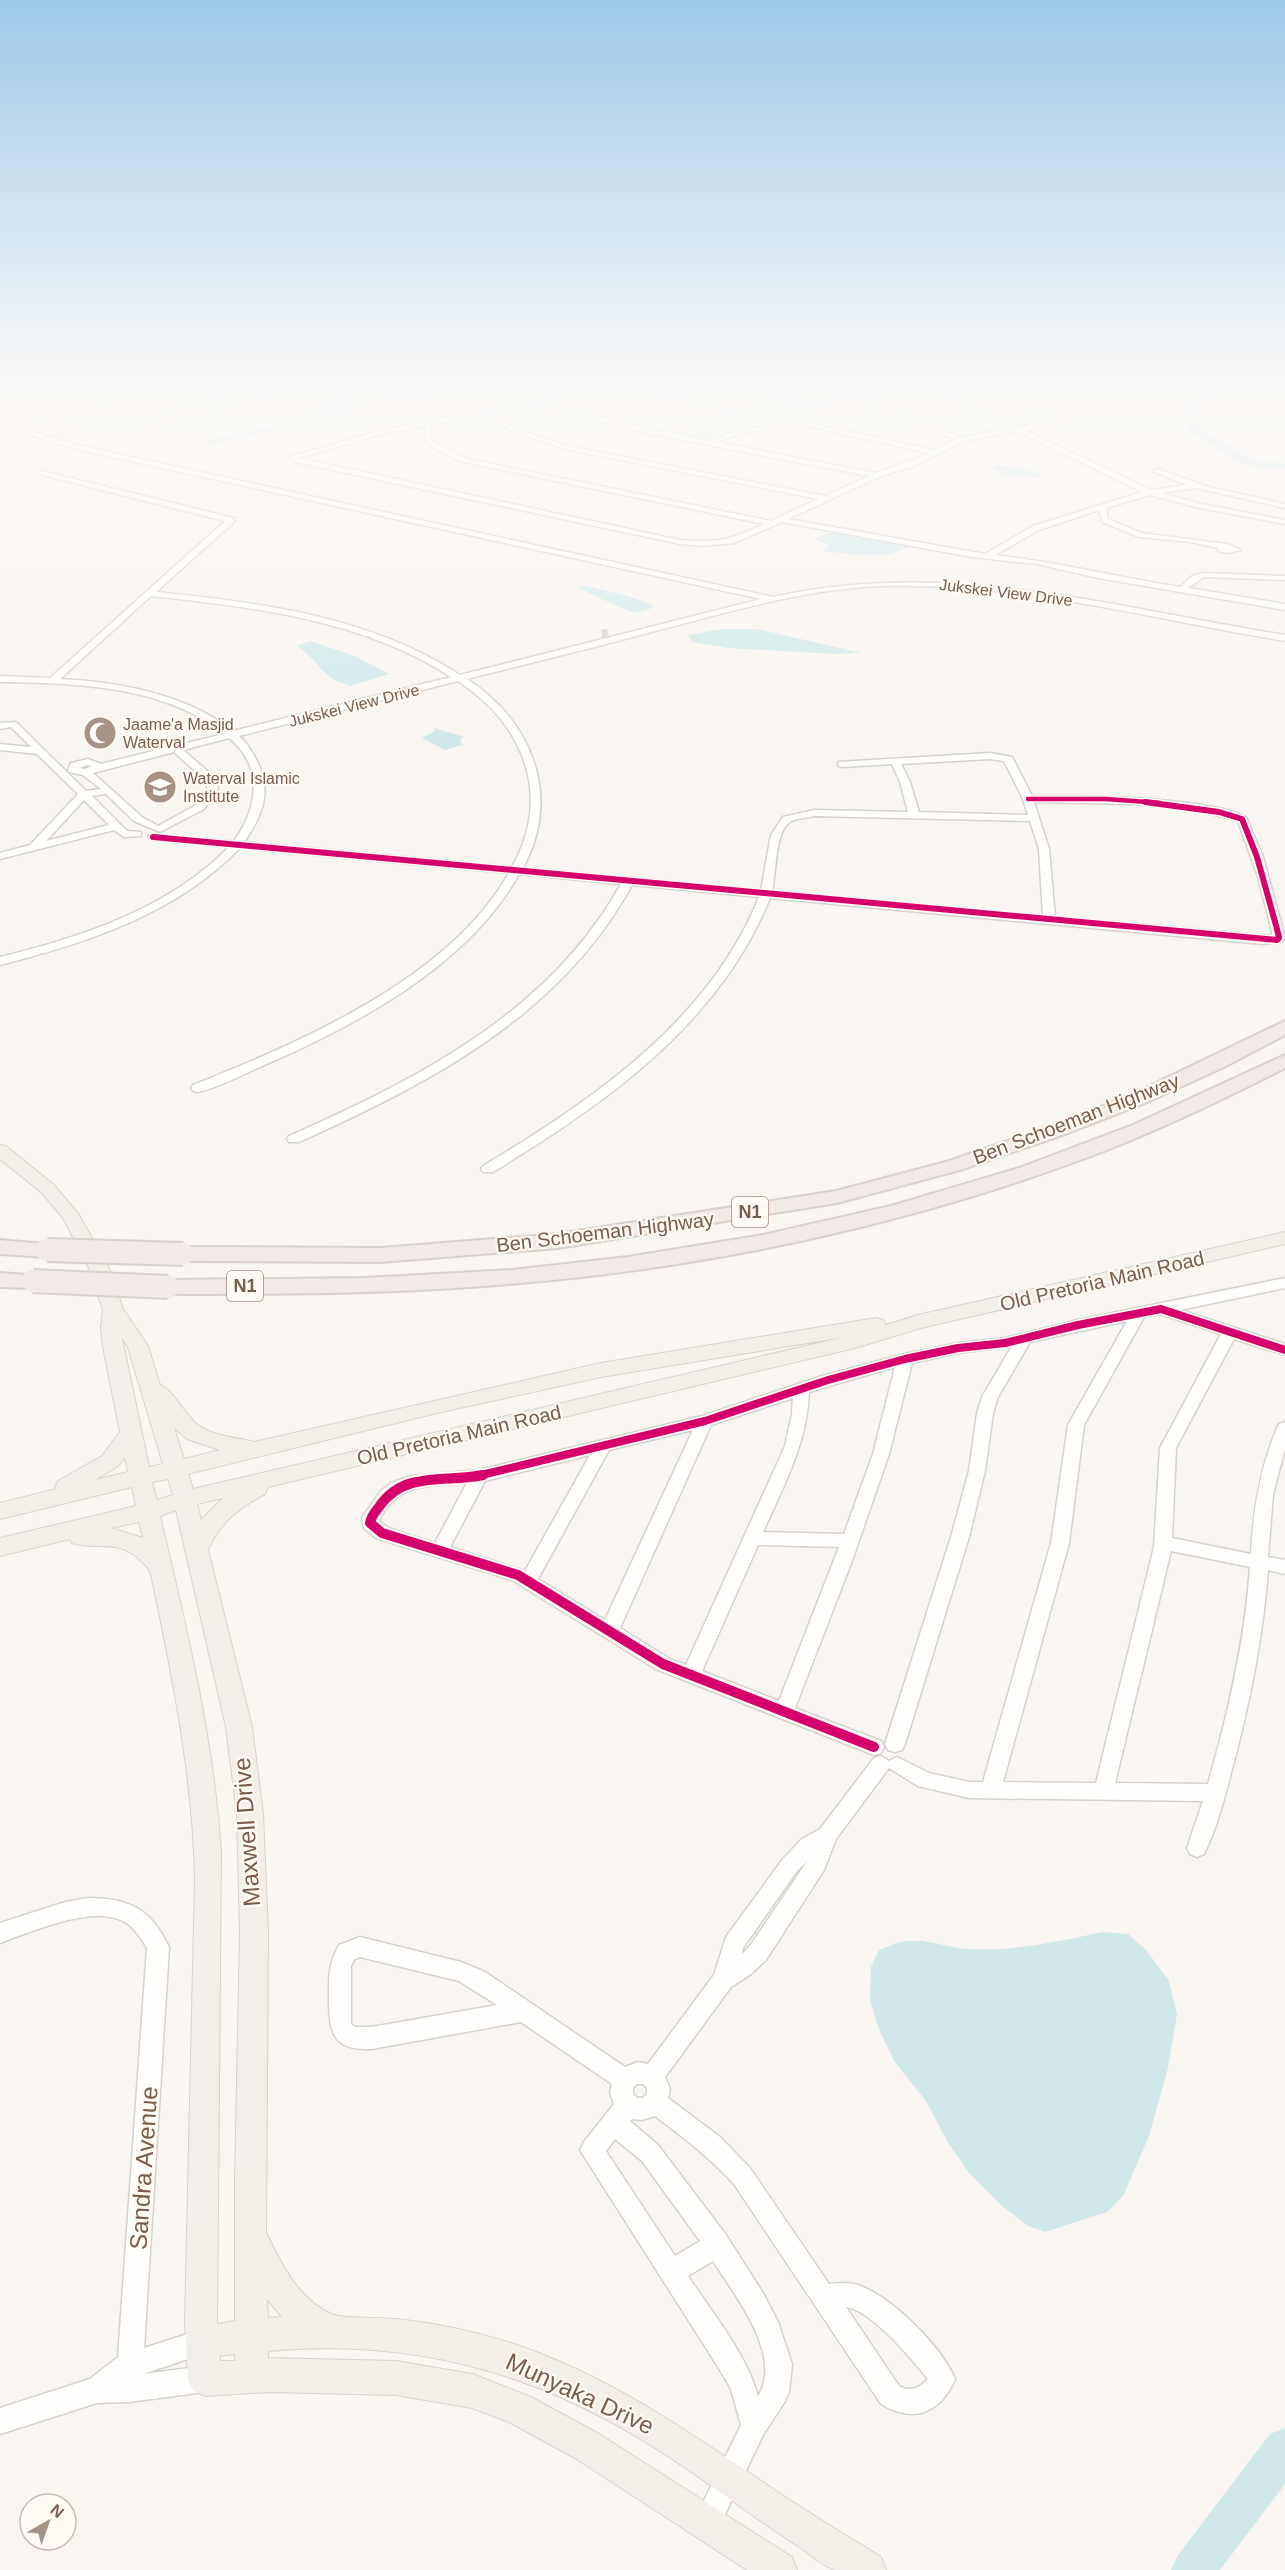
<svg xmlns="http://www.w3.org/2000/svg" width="1285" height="2570" font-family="Helvetica,sans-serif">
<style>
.green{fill:#e7f0db}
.water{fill:#d0e8ea}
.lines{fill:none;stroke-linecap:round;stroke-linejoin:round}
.stream{stroke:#d0e8ea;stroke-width:1.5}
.river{fill:#d0e8ea;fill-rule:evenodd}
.minor-tunnel{stroke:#d9cfc7;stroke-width:9;stroke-dasharray:9 4.5;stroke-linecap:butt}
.minor-casing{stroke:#d7d1cb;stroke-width:3}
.major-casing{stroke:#dad1cc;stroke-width:2}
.highway-casing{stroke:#dad1cc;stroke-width:4}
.minor{fill:#fefefd;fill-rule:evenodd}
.major{fill:#f3eee8;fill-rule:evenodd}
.highway{fill:#f2eae7;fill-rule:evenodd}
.highway-bridge-casing{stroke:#dad1cc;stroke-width:26;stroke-linecap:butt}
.highway-bridge{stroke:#f2eae7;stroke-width:22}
.cycleway-far3-casing{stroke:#fffaf3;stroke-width:7}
.cycleway-far2-casing{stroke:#fffaf3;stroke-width:9}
.cycleway-far1-casing{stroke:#fffaf3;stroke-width:11}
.cycleway-casing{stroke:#fffaf3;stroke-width:14}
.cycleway-far3{stroke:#d6006c;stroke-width:4.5}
.cycleway-far2{stroke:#d6006c;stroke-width:6}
.cycleway-far1{stroke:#d6006c;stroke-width:8}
.cycleway{stroke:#d6006c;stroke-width:10}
.labels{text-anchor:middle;stroke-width:4.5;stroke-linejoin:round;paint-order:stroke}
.far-street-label{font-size:16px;fill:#7a5c4d;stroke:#fffaf3}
.far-poi-label{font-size:16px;fill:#7a5c4d;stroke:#fffaf3;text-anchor:start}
.shield{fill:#fffaf3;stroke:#a28b7f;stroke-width:1.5}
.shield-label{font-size:18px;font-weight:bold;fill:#7a5c4d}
.street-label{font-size:20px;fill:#7a5c4d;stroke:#fffaf3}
.near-street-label{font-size:24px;fill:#7a5c4d;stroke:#fffaf3}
</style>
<rect width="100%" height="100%" fill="#f9f5f0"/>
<path class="green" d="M1047,388h72l9,5 -58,2z
M803,405l2,4 -11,10 -91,22 -40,-7 22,-10z"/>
<path class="water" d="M398,388l18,3 16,8 -49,1 3,-7z
M350,393l5,2 -2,7 6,2 -14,9 -15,3 -3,5 -12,-4 4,-6 10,-6 -7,-2c9,-8 16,-9 28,-10z
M282,425l6,2 -77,18 -12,-3z
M1006,466l32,7 3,4h-38l-4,-1v-3l-8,-6z
M829,533l34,2 46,11c-23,15 -60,8 -86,5l6,-6 -15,-6z
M586,586l42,10 25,9v3l-19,5 -44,-19 -11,-7z
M722,629h36l103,24 -26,1 -108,-6 -35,-6 -3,-7z
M310,641l45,15 34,18 -39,12 -16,-6 -12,-10 -8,-10 -17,-14z
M434,728l30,9 -4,3 3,5 -18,5 -23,-12 13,-7z
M1102,1932l26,2 18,16 23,31 8,33 -9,54 -19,68 -26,60 -16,16 -62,20 -17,-6 -26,-20 -33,-33 -22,-32 -21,-40 -32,-40 -16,-34 -8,-27 1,-33 8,-17c7,-2 14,-6 22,-8 22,-5 46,6 68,7 41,3 93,-8 133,-17z"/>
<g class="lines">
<path class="stream" d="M416,391l9,-2
M353,402l30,-4
M282,425l33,-8
M0,439l7,-7"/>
<path class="river" d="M1211,388h12l-30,19 6,22 55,32 31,2v6l-38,-3 -57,-33 -8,-27z
M1285,2428v56l-65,86h-49l7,-15 92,-121z"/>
<path class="minor-tunnel" d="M602,634l6,-1"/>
<g class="minor-casing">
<path id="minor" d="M237,388h11l-95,26 -11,6h15l137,-32h12l-149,36 -13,1 -11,-5 16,-8z
M485,388c18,0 36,12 52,12 13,-1 24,-12 37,-12l-29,14 115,30 36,-12 29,-7 -94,-25h11l92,23 26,-5 35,-3 -5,-5 -36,-10c17,0 36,4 48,15l30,-3 20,-6 -9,-6h8l8,4 23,-4 -18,7 52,28 46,14 49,-9 -82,-40h8l82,39 48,-10 -57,-17 5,-1 61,18 -9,5 -42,8 126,60 36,-5 -35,-14 7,-2 46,17 80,18v4l-89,-20 -35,5 40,11 84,16v4l-85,-16 -50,-13 -44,13 2,11 33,14 86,11 14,6 -13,3 -10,-2v-3l-27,-6 -52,-5 -37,-15 -3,-12 -60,20 -44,25c62,7 123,22 185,32l12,-11 11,-3 82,3v4l-81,-3 -16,11 97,16v6l-187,-32 -61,-14 -65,-7 -190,-35 -48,21 -33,3 -21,-2 -381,-81 -9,-6 99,-29 143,-26zM857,397l55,28 44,14 -21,11 -138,-30 12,-11 -2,-3 26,-2zM539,404l101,28 229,44 -44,20 -257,-50 -54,-17 -17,-15zM799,407l3,2 -12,10 -9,4 -46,8 -27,10 -40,-8c43,-14 86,-23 131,-26zM490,415l20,16 55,18 253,50 -47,22 -308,-63 -32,-17v-16zM792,423l137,30 -21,9 -32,11 -160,-31 20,-7zM425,426l1,16 5,5 28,14 305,63c-33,16 -46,19 -84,16l-381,-82 91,-26zM1017,431l125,61 -109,34 -48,28 -197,-35 91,-42 35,-11 50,-25z
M21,416l46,16 1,1 -5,1 -44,-15z
M0,421l77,24 696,152c178,-39 337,10 512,38v6c-134,-22 -267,-59 -404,-55 -75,3 -149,25 -222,44 -63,17 -128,33 -192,49 65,42 95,117 56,189l238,22 10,-55 12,-18 31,-7 94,2 -8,-30 -8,-18 -50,3 -4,-1v-4l152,-9 22,4 20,39c52,0 104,0 156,7 19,3 40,5 58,14l17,40 22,81 -4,4 -18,2 -493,-46c-50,125 -166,207 -277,274h-10l-2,-3 2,-3c110,-66 227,-146 276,-269l-127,-12c-72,131 -202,198 -333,257h-10l-2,-3 2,-3c129,-57 261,-124 332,-252l-102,-10c-51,92 -164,152 -257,192 -21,9 -42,21 -64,26l-5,-1 -2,-3 2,-3c108,-43 256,-106 316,-212l-269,-25c-64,66 -153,95 -240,117v-8c82,-20 168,-48 229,-110l-76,-7 -5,-3 1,-2 85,6c24,-33 30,-75 -5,-103l-46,12 30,26 5,13 -14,20 -44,23 -26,-11 -28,-27 -14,2 35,35 14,1v4l-17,1 -10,-7 -114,29v-6l30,-8 48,-51 -41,-40 -37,-4v-6l31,3 -20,-20 -11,2v-6l16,-1 70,69 15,-2 -18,-14 -14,-3 -1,-2 3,-7 17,-4 13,5 68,-17 1,-3 8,1 46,-11c-60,-49 -151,-51 -224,-52v-6l50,2 175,-157 -187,-47v-4l196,48v4l-78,70c103,10 216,25 304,83l301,-76 -686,-150 -75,-24zM151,596c102,11 213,24 300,81l-218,54c-47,-37 -114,-49 -173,-52zM458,681c65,43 95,114 54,186l-268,-25c21,-29 29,-56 9,-88 -4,-7 -8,-13 -14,-18zM174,752l30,27 4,10 -12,16 -38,21 -16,-9 -49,-44zM990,759l14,2 19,38 5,16 -109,-3 -9,-30 -9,-18zM88,765l4,1 -7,3 -6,-1zM84,800l25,25 -63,16zM1034,802l100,2 66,7 38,10 20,56 15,59 -218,-19 -6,-68zM814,816l216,5 9,28 4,67 -271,-25c4,-16 3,-60 18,-69 6,-4 17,-4 24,-6z
M1285,1278v10l-105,22 105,34v11l-51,-16 -58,109 -4,90 79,16c2,-45 9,-85 26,-126l2,-4 6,-2v27l-12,45 -5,63 17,3v14l-17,-4c-5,69 -19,137 -37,203 -7,27 -14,55 -27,81l-7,3 -7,-3 -3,-6 16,-47 -234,-3 -51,-12 -29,-18 -53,71 -12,31 -58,90 -15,14 -20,13 -66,90 5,12 -2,9 52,39 30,31 79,116c10,-1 19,-2 29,1 34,12 83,61 97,94 -14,34 -42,45 -74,25l-147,-220c-24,-26 -51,-47 -79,-68l-13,4 -10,-1 -2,2 28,24 68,90 37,58 15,29 14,42 -3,28 -4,9 -22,34 -47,98 -10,3 -10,-3 -3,-10 48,-98 -10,-36 -11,-19 -140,-220 4,-8 30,-38 -4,-11 2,-9 -91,-62 -149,27c-39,2 -43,-16 -43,-50 0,-23 -1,-33 10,-54l21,-8 101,25 24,10 140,95 13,-5 10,2 66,-89 12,-38 57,-78 19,-20 18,-10 54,-71 7,-2 8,5 8,-4 32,16 40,9h14l68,-239 17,-118 59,-104 -97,21 -32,55 -5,16 -8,58 -16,66 -64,207 -3,6 -7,2 -7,-2 -3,-6 66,-207 18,-66 8,-58 5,-16 30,-51 -54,7 -46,10 -23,91 -37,107 -57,147 86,33 3,6 -3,6 -7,2 -218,-86 -144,-89 -136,-42 -12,-10 -2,-10 18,-26 11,-9 20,-7 68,-6 223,-54 120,-40 83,-22 53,-11 47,-5 73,-18zM1160,1314l61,20 -61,114 -6,99 -58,236 -93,-1 66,-239 15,-118 60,-108zM895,1367l-22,87 -29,80 -81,-2c21,-47 44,-88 46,-140zM793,1398l-1,16 -7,32 -99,219 -16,-6 -50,-31 91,-203zM693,1430l-88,190 -67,-41 71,-129zM590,1455l-65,116 -75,-24 35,-66zM467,1483l-32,60 -47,-15 -9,-7c19,-40 50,-34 88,-38zM758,1545l81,2 -60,154 -77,-30zM1171,1551l79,16c-5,74 -22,147 -42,217l-93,-1zM808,1860l-58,86 -8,8 1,-6 54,-77zM360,1957l99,24 38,24 -125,22h-17l-4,-3v-58l4,-7zM637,2084h6l4,4v6l-4,4h-6l-4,-4v-6zM615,2139l27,22 58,80 -25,15 -69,-105zM713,2261c21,33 71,95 45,135 -12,-43 -45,-82 -70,-120zM846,2307c25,3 66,52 82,72 -8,9 -18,13 -29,7z
M88,1898c41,0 63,11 81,49l-25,401 59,-19 9,4 4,9 -4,9 -69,23 62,-8 9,4 4,9 -4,9 -9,4 -76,10 -32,1 -97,31v-26l90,-29 28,-22 29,-409c-6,-10 -13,-21 -24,-27 -32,-16 -92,11 -123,22v-20l65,-21z"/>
</g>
<g class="major-casing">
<path id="major" d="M150,388h14l-112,31 -2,3 24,11v4h-6l-26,-12 1,-5 -43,11v-6z
M0,1145l6,1 48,39 25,30 29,51 15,43 25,37 12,39c13,4 26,32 39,41 17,11 37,11 55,16l347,-79 275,-45 7,2 3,5 32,-10 367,-83v12l-364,84 -66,20 -587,139 -3,7c-26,14 -45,28 -57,56l44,177 11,87 5,119 -2,299c14,31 34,70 68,83 11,4 48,2 63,4 38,4 75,12 111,23 99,32 181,90 265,147 36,24 72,46 108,68l5,13c-14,0 -38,0 -50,0 -13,-3 -27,-17 -38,-24 -50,-32 -96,-69 -146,-100 -119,-75 -243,-108 -384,-95v7l128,3 76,13 59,23 68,37 193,123 5,13h-50l-172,-112 -66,-36 -37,-14 -76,-13 -127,-3 -64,4 -12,-5 -5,-12 -3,-57 10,-443c-2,-103 -23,-205 -44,-305 -2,-7 -7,-10 -12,-15 -24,-21 -41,-8 -67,-16l-2,-4 -70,17v-18l136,-32 -4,-19 -132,32v-16l56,-14 -1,-2 3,-6 44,-25 18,-24 -17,-85 -2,-19 2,-18 -15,-44 -25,-48 -21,-25 -42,-34zM844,1337l-651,152 -5,-15 249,-61 164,-36zM122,1338l6,9 35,117 -14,3zM174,1428l13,11 33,11 -36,9zM125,1457l3,15 -33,8 23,-14zM168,1479l5,16 -16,5 -5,-18zM223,1498l-22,22 -4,-16zM176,1510l50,217 11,87 3,119 -5,248v140l-18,3 4,-471c-7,-114 -35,-227 -61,-337zM139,1522l4,16 -32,-10zM267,2299l15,18 -14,1zM235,2354v7h-15v-5z"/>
</g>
<g class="highway-casing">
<path id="highway" d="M1285,1021v14l-61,32 -79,36 -77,30 -108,37 -123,33 -279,45 -178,14 -197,-1 -8,-2 -3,-5 3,-5 8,-2 197,1 178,-14 278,-43 110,-29 108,-37 77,-30z
M1285,1055v13c-53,27 -107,53 -163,76 -194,77 -404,123 -613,140 -113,10 -227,10 -341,10l-8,-2 -3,-5 3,-5 8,-2 197,-2 147,-8 116,-13 135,-22 128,-29 128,-38 114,-43z
M0,1240l55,5 3,5 -3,5 -8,2 -47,-3z
M0,1273l41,3 3,5 -3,5 -8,2 -33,-1z"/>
</g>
<use href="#minor" class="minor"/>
<use href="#major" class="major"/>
<use href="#highway" class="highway"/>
<g class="highway-bridge-casing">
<path id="highway-bridge" d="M47,1250l136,4
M33,1281l135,6"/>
</g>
<use href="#highway-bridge" class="highway-bridge"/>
<g class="cycleway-far3-casing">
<path id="cycleway-far3" d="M1028,799h78l54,4"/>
</g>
<g class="cycleway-far2-casing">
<path id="cycleway-far2" d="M153,837l1124,103 2,-2 -2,-9 -20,-72 -15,-38 -23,-7 -74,-10"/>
</g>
<g class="cycleway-far1-casing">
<path id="cycleway-far1" d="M473,1477l232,-56 123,-41 77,-21 53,-11 47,-5 73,-18 83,-16 124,41"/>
</g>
<g class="cycleway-casing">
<path id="cycleway" d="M483,1475c-38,8 -79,-5 -104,32 -4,5 -8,9 -9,16l12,10 136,42 145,89 211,83"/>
</g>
<use href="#cycleway-far3" class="cycleway-far3"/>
<use href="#cycleway-far2" class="cycleway-far2"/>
<use href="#cycleway-far1" class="cycleway-far1"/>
<use href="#cycleway" class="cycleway"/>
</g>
<linearGradient id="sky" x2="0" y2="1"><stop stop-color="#9ec9e9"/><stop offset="0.52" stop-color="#fcfaf8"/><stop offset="1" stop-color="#fcfaf8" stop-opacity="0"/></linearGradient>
<rect width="1285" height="748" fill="url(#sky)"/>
<defs>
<g id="mosque-disc" transform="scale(1.725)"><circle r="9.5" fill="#a69286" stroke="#fffaf3"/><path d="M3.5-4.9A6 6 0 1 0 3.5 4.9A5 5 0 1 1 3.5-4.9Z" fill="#fff"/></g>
<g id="school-disc" transform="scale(1.725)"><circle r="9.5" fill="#a69286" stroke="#fffaf3"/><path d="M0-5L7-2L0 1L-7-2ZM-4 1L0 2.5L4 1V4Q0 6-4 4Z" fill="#fff"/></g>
</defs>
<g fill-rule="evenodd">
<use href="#mosque-disc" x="100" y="733"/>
<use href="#school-disc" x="160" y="787"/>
</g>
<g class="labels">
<g class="far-street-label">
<text transform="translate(1006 592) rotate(7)" y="6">Jukskei View Drive</text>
<text transform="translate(354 705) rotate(-14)" y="6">Jukskei View Drive</text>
</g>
<g class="far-poi-label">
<text x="123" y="730">Jaame'a Masjid<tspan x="123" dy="18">Waterval</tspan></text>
<text x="183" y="784">Waterval Islamic<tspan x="183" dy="18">Institute</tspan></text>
</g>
<g class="shield">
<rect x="732" y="1197" width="36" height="30" rx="4.5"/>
<rect x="227" y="1271" width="36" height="30" rx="4.5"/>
</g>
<g class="shield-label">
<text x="750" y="1218">N1</text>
<text x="245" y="1292">N1</text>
</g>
<g class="street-label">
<text transform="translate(1076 1119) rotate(-21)" y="7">Ben Schoeman Highway</text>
<text transform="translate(605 1232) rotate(-7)" y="7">Ben Schoeman Highway</text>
<text transform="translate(1102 1281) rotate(-13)" y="7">Old Pretoria Main Road</text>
<text transform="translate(459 1435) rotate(-13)" y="7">Old Pretoria Main Road</text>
</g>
<g class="near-street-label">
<text transform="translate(247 1832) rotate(-94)" y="8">Maxwell Drive</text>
<text transform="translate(144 2168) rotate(-86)" y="8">Sandra Avenue</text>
<text transform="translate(580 2394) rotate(25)" y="8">Munyaka Drive</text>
</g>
</g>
<g transform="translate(48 2522) rotate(40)"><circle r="28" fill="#fffaf3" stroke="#cabbb1" stroke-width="1.5"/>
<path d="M0-4.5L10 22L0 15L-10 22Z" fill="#a69286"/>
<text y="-9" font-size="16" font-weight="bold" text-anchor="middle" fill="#7a5c4d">N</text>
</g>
</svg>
